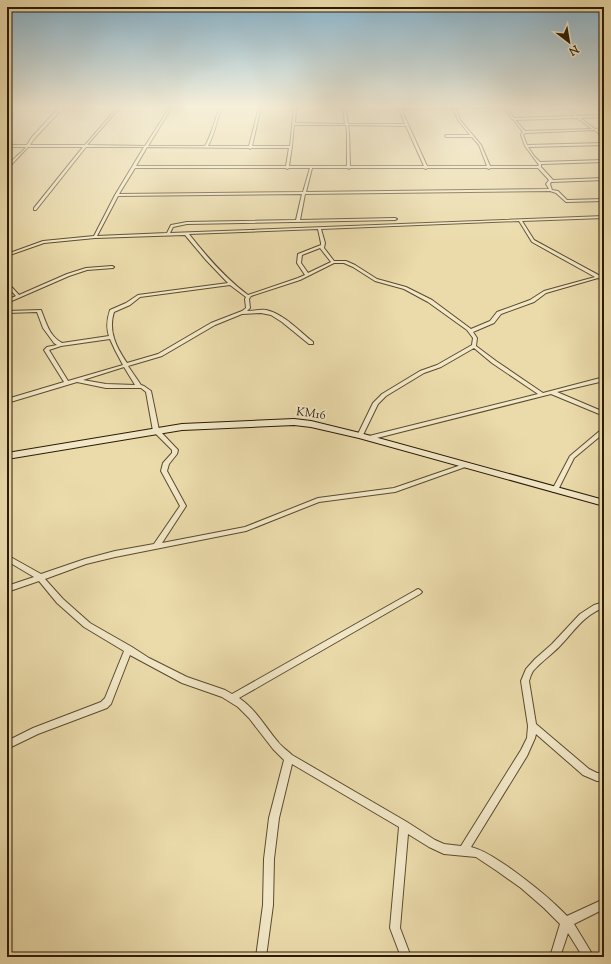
<svg xmlns="http://www.w3.org/2000/svg" width="611" height="964" font-family="'Sorts Mill Goudy',serif">
<style>
.lines{fill:none;stroke-linecap:round;stroke-linejoin:round}
.street-casing{stroke:#5b4b2e;stroke-width:2}
.secondary-casing{stroke:#2b1b05;stroke-width:2}
.street{fill:#f2e8c8;fill-rule:evenodd}
.secondary{fill:#f2e8c8;fill-rule:evenodd}
.labels{text-anchor:middle;stroke-width:3.5;stroke-linejoin:round;paint-order:stroke}
.street-label{font-size:12px;fill:#2b1b05;stroke:#f2e8c8}
</style>
<rect width="100%" height="100%" fill="#ebdbab"/>
<filter id="stains"><feTurbulence type="fractalNoise" baseFrequency=".005" numOctaves="4"/><feColorMatrix values="0 0 0 0 .2 0 0 0 0 .09 0 0 0 0 .02 0 0 0 .5 -.17"/></filter>
<radialGradient id="worn" r=".72"><stop offset=".6" stop-color="#630" stop-opacity="0"/><stop offset="1" stop-color="#630" stop-opacity=".3"/></radialGradient>
<g class="lines">
<g class="street-casing">
<path id="street" d="M9,107h3l-5,4v-2z
M65,107h3l-9,5 -25,27 -4,6h55l33,-38h2l-33,38 58,1 25,-39h2l-24,39h57c6,-10 10,-27 15,-39h2c-5,12 -8,29 -14,39h41l10,-39h2l-9,39h38l4,-39h2l-1,16 50,1 -2,-17h2l3,17h57l-7,-17h101l-43,1 4,12 21,25 9,21h48l1,-1 -14,-19 -4,-11 2,-3 -20,-25h2l9,11 61,-2 -12,-9h3l12,9 26,-1v2l-24,1 15,11 9,-1v2h-7l7,5v2l-10,-7 -69,3 -2,2 4,10 77,-2v2l-76,2 6,9 6,6 64,-2v2l-63,2v3l12,13 51,-2v2l-53,2 -1,2 2,6 6,1 9,9 37,-1v2l-38,1 -10,-9 -6,-2 -245,3 -5,26 95,-2 2,1 -2,1 -208,4 -14,3 -3,6 434,-17v2l-82,3 12,19 70,38v3l-6,-3 -52,15 -12,9 -33,12 -7,9 -21,9 4,6 -1,8 20,15 47,32 61,-16v4l-47,11 47,20v4l-53,-22 -182,46 -2,-1 -1,-1 1,-1 2,-1 169,-42 -46,-31 -18,-15 -33,19 -17,6 -38,23 -8,8 -16,33h-4l-1,-1 16,-33 9,-9 38,-23 17,-6 35,-20 1,-7 -6,-8 -39,-28 -24,-13 -29,-8 -22,-14 -9,-4h-10l-34,17 -49,16 -2,3 1,9 -3,3c6,0 13,-2 19,-1 18,4 33,21 47,32v2h-4l-27,-22 -11,-7 -10,-2 -19,1 -27,11 -53,31 -34,10 13,19 3,1 7,5 8,39 19,20 -1,4 -8,10 -2,7 19,35 -24,37 83,-16 73,-29 76,-10 70,-24h4l1,1 -1,1 -73,26 -76,10 -73,29 -131,26 -29,7 -41,15 18,20 27,24 42,24 17,11 38,19 38,13 7,4 184,-104 2,-1 2,1 2,2 -2,2 -181,104c17,11 27,30 39,44 4,5 10,9 14,13l115,67 28,18 9,4 17,2 60,-96 6,-12 1,-12 -7,-45 5,-12 9,-10 17,-15 28,-30 14,-9 10,-3v6c-20,6 -31,25 -45,39 -8,8 -18,15 -26,24l-2,4 -2,6 7,43 53,45 8,4h7v8h-7l-14,-6 -47,-41 -1,4 -8,18 -56,91c13,3 25,12 36,19 21,15 42,31 60,50l37,-17v10l-30,15 20,33h-11l-15,-24 -8,24h-10l10,-33 -16,-16 -23,-20 -24,-17 -21,-14 -32,-3 -15,-7 -21,-13 -8,94 11,29h-10l-11,-29 9,-101 -107,-63 -13,54 -5,41 -1,46 -7,52h-10l7,-52 1,-46 5,-41 15,-58 -11,-11 -24,-31 -11,-11 -16,-10 -40,-14 -52,-28 -19,49 -4,4 -69,26 -31,15v-8l26,-13 68,-26 4,-4 19,-47 -40,-24 -27,-24 -18,-22 -32,11v-6l27,-9 -27,-16v-6l34,19 44,-15 30,-8 39,-7 26,-38 -19,-35 2,-8 9,-10v-3l-19,-19 -7,-39 -5,-4h-35l-29,-6 -70,21v-4l57,-17 -20,-32 3,-3 10,-2 -3,-2 -11,-15 -6,-16 -30,1v-2l34,-1c5,12 8,26 21,33l47,-7c-3,-9 -2,-17 1,-26l16,-7 12,-8 90,-12 -22,-23 -21,-25 -90,3 -51,5 -37,13v-2l36,-13 51,-5 21,-41 29,-48h-58l-50,63h-2v-2l49,-61h-55l-17,18 -2,8 -2,1c0,-13 12,-18 19,-27h-19v-2h20l5,-8 25,-27zM453,108l5,12 12,15h-24l-1,1 1,1h26l7,8 8,21h-60l-26,-57zM577,118l15,11 -67,2 -10,-11zM294,125h52l1,8v33h-58l3,-20zM348,125l58,1 18,40h-74l-1,-33zM147,147l102,1 1,1 1,-1h38l-3,18h-150zM135,168h151l1,1 2,-1h21l-7,24 -184,2zM312,168h36l1,1 1,-1h74l2,1 1,-1h60l2,1 1,-1h48l11,12 -3,4 3,5 -243,3zM302,194l-6,26 -109,2 -16,3 -4,8 -70,3 21,-40zM519,221l13,21 63,35 -51,14 -14,9 -33,12 -7,9 -19,8 -39,-29 -26,-13 -29,-8 -22,-14 -9,-4h-12l-10,-13 1,-5 -4,-14zM318,229l3,14v2l-23,9 -1,9 8,12 -7,3 -50,17c-23,-17 -41,-38 -59,-61zM320,248l11,14 -23,11 -7,-10 1,-8zM230,285l16,12 -1,2 1,9 -4,3 -31,12 -53,31 -31,9c-11,-16 -19,-32 -13,-51l16,-7 10,-8zM110,339l5,11 8,15 -55,16 -19,-31 12,-4zM124,367l11,18 -29,-1 -23,-4z
M112,266l2,1 -1,1 -26,2 -18,6 -62,27v-3l9,-4 -9,-10v-3h1l11,12 48,-21 19,-6z
M604,428v5l-30,25 -17,34h-4l-1,-2 18,-34 32,-27z"/>
</g>
<g class="secondary-casing">
<path id="secondary" d="M294,419l17,2 49,12 244,67v6l-245,-68 -48,-11 -17,-2 -112,5 -175,29v-6l175,-29z"/>
</g>
<use href="#street" class="street"/>
<use href="#secondary" class="secondary"/>
</g>
<linearGradient id="sky" x2="0" y2="1"><stop stop-color="#88b6d1"/><stop offset="0.44" stop-color="#f6efd9"/><stop offset="1" stop-color="#f6efd9" stop-opacity="0"/></linearGradient>
<rect width="611" height="242" fill="url(#sky)"/>
<g class="labels">
<g class="street-label">
<text transform="translate(311 413) rotate(8)" y="4">KM16</text>
</g>
</g>
<rect width="611" height="964" fill="none" stroke="#ebdbab" stroke-width="24"/>
<rect x="8" y="8" width="595" height="948" fill="none" stroke="#2b1b05" stroke-width="2"/>
<rect x="12" y="12" width="587" height="940" fill="none" stroke="#2b1b05"/>
<g transform="translate(569 42) rotate(149)" stroke="#f2e8c8" stroke-width="3" paint-order="stroke">
<path d="M0-3L7 15L0 10L-7 15Z" fill="#2b1b05"/>
<text y="-6" font-size="11" font-weight="bold" text-anchor="middle" fill="#2b1b05">N</text>
</g>
<rect width="100%" height="100%" filter="url(#stains)"/>
<rect width="100%" height="100%" fill="url(#worn)"/>
</svg>
